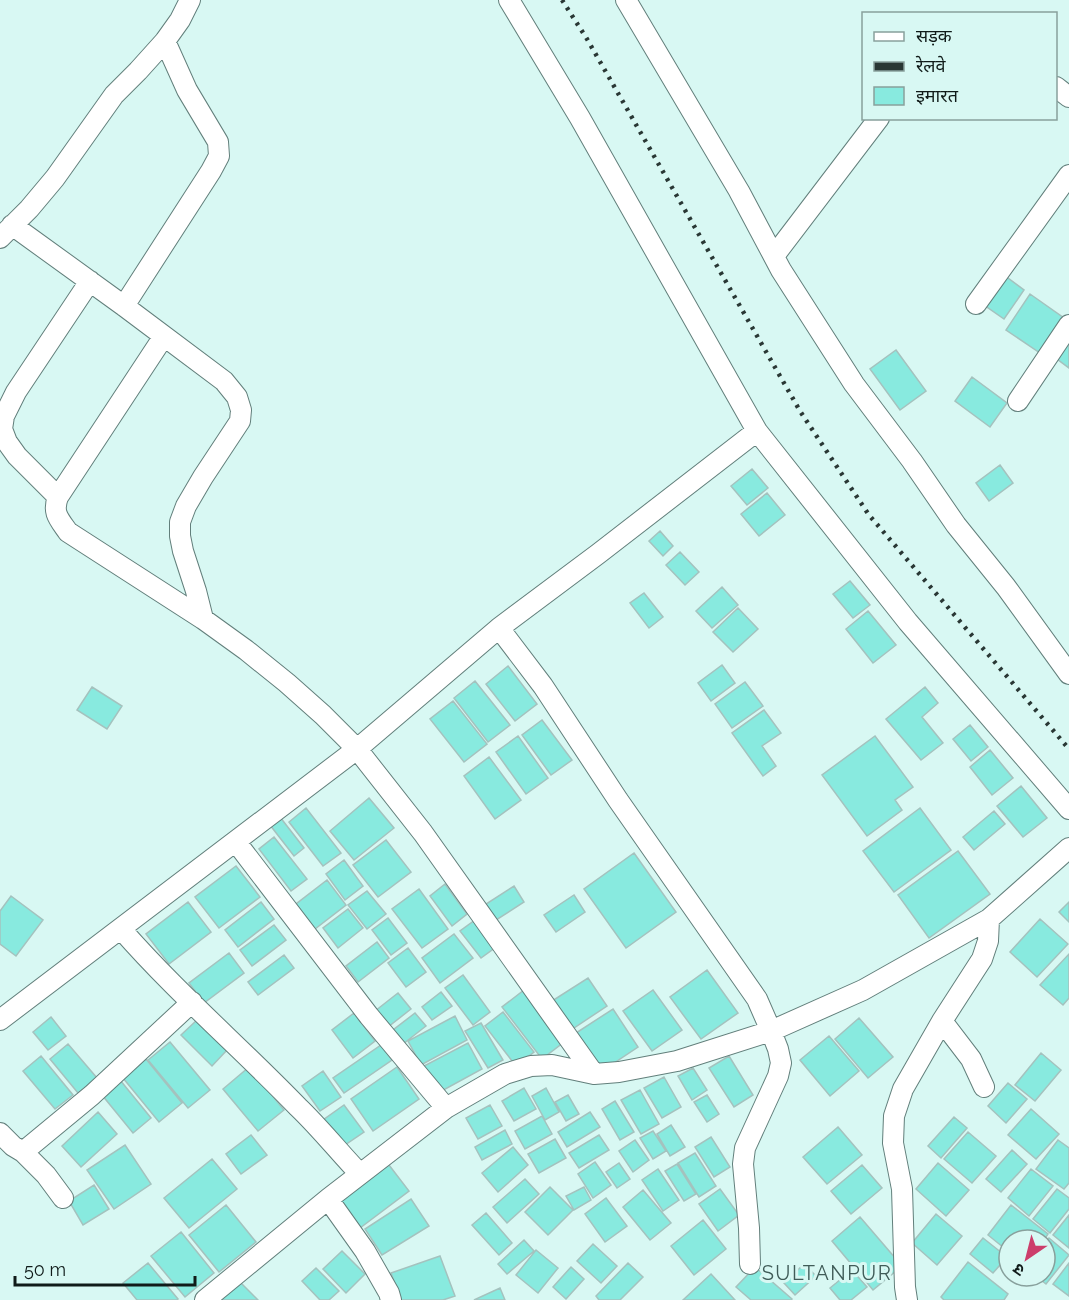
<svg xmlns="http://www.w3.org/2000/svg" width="1069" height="1300" font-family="Raleway,'Noto Sans Devanagari',sans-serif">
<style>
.building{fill:#88eadf;stroke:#a4c2be;stroke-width:1.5}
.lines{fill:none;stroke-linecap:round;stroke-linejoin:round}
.minor-casing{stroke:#627f7b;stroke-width:22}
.minor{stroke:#fff;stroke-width:20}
.rail{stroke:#293734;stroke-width:4.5;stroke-dasharray:3 6;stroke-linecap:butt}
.labels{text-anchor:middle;stroke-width:6;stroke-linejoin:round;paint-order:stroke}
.quarter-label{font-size:20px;letter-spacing:1.5px;fill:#405c58;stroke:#d8f8f3}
</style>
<rect width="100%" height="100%" fill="#d8f8f3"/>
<path class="building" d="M1004,275l20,15 -20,29 -20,-14z
M1030,294l34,24 -24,35 -34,-23z
M1069,342v26l-12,-9z
M896,350l30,41 -26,19 -30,-41z
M972,377l35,26 -17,24 -35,-26z
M1000,465l13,18 -24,18 -13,-18z
M752,469l16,19 -21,17 -16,-19z
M767,493l18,22 -26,21 -18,-22z
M660,531l13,15 -10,10 -14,-15z
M680,552l19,20 -14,13 -19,-20z
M850,581l20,24 -17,13 -20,-24z
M722,587l16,18 -26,23 -16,-17z
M644,593l19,24 -14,11 -19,-25z
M738,608l20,21 -25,23 -20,-20z
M868,611l28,34 -23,18 -27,-34z
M722,665l13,18 -24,18 -13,-18z
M508,666l29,38 -22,17 -29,-37z
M475,681l35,44 -22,17 -34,-44z
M745,682l18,24 -31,22 -17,-24z
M92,687l30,19 -15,23 -30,-19z
M925,687l13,16 -16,14 21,26 -22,17 -35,-41z
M453,701l34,43 -23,18 -34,-43z
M764,710l17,23 -19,13 14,20 -13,10 -31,-43z
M542,720l30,40 -21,15 -29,-40z
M970,725l18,22 -17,14 -18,-22z
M518,736l30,42 -22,16 -30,-42z
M875,736l38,51 -18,13 7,10 -35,26 -45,-61z
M990,750l23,28 -21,17 -22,-28z
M489,757l32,43 -26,19 -31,-43z
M1021,786l26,32 -24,19 -26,-31z
M369,798l25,30 -40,32 -24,-29z
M306,808l35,45 -18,13 -34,-44z
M920,808l31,42 -57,42 -31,-41z
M994,811l11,13 -31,26 -11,-13z
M280,817l24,31 -10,8 -24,-31z
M274,837l33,42 -16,12 -32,-42z
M386,840l25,32 -33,25 -25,-32z
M958,851l32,43 -61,44 -31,-43z
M634,853l42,59 -50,36 -42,-59z
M344,860l19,26 -18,14 -19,-26z
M236,866l24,31 -41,31 -24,-31z
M327,880l19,25 -31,24 -19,-25z
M445,884l22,30 -15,12 -22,-30z
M514,886l10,16 -31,20 -10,-16z
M419,889l29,40 -26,19 -30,-39z
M367,891l19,23 -19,15 -19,-24z
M574,895l11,17 -29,20 -12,-17z
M11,896l32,24 -27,36 -16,-12v-33z
M188,902l23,30 -42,32 -23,-30z
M261,902l13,17 -36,28 -13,-17z
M1069,902v20l-10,-10z
M348,909l15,19 -25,20 -15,-20z
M388,918l19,25 -16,12 -19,-25z
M1040,919l28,25 -31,33 -27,-25z
M475,920l21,27 -15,11 -21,-27z
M274,925l12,15 -34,26 -12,-16z
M454,934l19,24 -33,25 -18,-25z
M377,942l12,16 -31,24 -12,-16z
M408,948l18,24 -20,15 -18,-24z
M229,953l15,20 -40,30 -15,-20z
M1069,954v44l-6,7 -23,-20z
M284,955l10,13 -36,27 -10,-13z
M707,970l31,43 -37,26 -31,-42z
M463,975l27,37 -17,13 -28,-37z
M588,978l19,28 -36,24 -19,-29z
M524,990l40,52 -22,17 -40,-52z
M653,990l29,40 -30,21 -29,-40z
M441,992l11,14 -20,14 -10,-13z
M398,993l13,16 -23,18 -13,-16z
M613,1009l25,38 -36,24 -26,-38z
M503,1012l31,40 -18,14 -31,-40z
M354,1013l21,28 -22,17 -21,-28z
M415,1013l11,13 -23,18 -10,-14z
M455,1016l12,24 -46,25 -13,-24z
M51,1017l15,19 -18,14 -15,-18z
M859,1018l34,39 -25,21 -33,-39z
M198,1019l30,30 -16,17 -31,-31z
M481,1023l22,37 -15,8 -23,-37z
M829,1036l30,35 -29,25 -30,-36z
M170,1042l40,48 -22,18 -40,-48z
M468,1043l14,26 -44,24 -14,-27z
M68,1044l29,34 -19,15 -28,-34z
M381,1045l11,15 -48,33 -11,-15z
M1041,1053l20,17 -26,31 -20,-16z
M41,1056l32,39 -18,14 -32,-38z
M729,1056l24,39 -19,12 -25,-39z
M146,1059l36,44 -23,19 -36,-44z
M249,1067l35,43 -26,21 -35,-42z
M397,1067l22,32 -46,32 -22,-32z
M693,1068l14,22 -15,10 -14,-24z
M323,1071l18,26 -21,14 -18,-25z
M664,1077l17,30 -19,11 -18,-30z
M120,1080l31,38 -18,15 -31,-38z
M1008,1083l19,16 -21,24 -18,-17z
M524,1088l12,21 -22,12 -12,-20z
M546,1088l13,24 -14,8 -13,-24z
M640,1090l19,34 -18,10 -20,-34z
M568,1095l11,19 -13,7 -11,-19z
M707,1095l12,19 -12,8 -13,-20z
M615,1101l19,31 -14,8 -18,-31z
M344,1105l20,27 -22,15 -19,-27z
M490,1105l12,21 -24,13 -12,-21z
M1031,1109l28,25 -23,25 -28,-24z
M98,1112l19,22 -36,33 -19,-21z
M590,1112l10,15 -33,20 -9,-15z
M542,1116l10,18 -27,15 -10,-18z
M954,1117l13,11 -26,30 -13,-12z
M671,1125l14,22 -15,9 -13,-22z
M838,1127l24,28 -35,29 -24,-27z
M505,1130l7,14 -30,16 -7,-13z
M653,1131l13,20 -13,8 -13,-21z
M968,1132l28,24 -24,27 -28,-24z
M251,1135l16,20 -26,19 -15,-20z
M599,1135l10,15 -30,18 -10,-15z
M711,1137l19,30 -16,10 -19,-30z
M555,1139l11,19 -27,15 -11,-19z
M635,1140l14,20 -16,12 -14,-21z
M1058,1140l11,8v35l-5,6 -28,-20z
M125,1145l26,39 -37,25 -27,-39z
M513,1147l15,18 -30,27 -16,-19z
M1012,1150l15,14 -26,28 -15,-13z
M695,1153l21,33 -17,11 -21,-34z
M212,1159l25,30 -48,39 -25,-30z
M595,1162l16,23 -18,13 -15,-24z
M619,1163l11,16 -13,9 -11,-16z
M938,1163l31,27 -23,26 -30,-27z
M677,1164l19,30 -12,7 -19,-30z
M389,1165l20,26 -49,37 -20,-27z
M862,1165l20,23 -31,26 -20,-23z
M658,1169l21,31 -16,11 -21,-31z
M1031,1169l22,17 -24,30 -21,-18z
M525,1179l14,15 -32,29 -14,-16z
M94,1185l15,24 -26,16 -14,-24z
M550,1187l23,23 -25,25 -23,-23z
M584,1187l7,13 -17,10 -8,-14z
M720,1189l19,26 -21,16 -19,-27z
M1057,1189l12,9v11l-19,24 -17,-14z
M643,1190l28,33 -21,17 -27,-33z
M606,1198l21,28 -22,16 -20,-28z
M411,1199l18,27 -47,29 -17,-26z
M226,1205l30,37 -37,30 -30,-37z
M1011,1205l37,29 -4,6h-35v12l-21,-17z
M486,1213l26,30 -13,12 -27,-30z
M936,1214l26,22 -25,29 -25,-22z
M1069,1215v33l-16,-13z
M860,1217l42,49 -29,24 -41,-49z
M703,1220l23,29 -32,26 -23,-29z
M181,1232l33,41 -29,24 -34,-41z
M983,1238l24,19 -14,16 -23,-19z
M1049,1238l20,17 -23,29 -10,-8h9v-33z
M524,1240l10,11 -27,23 -9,-10z
M593,1244l24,22 -16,17 -24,-22z
M536,1250l22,18 -20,25 -22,-18z
M342,1251l23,23 -19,19 -23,-24z
M440,1256l15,40 -12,4h-42l-10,-27z
M968,1262l40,32 -4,6h-60l-3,-3z
M148,1263l30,36 -1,1h-40l-14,-17z
M628,1263l15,14 -23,23h-21l-3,-4z
M1069,1263v33l-16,-12z
M804,1264l12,12 -21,19 -11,-12z
M571,1267l13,12 -18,20 -13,-12z
M755,1267l37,32 -1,1h-40l-15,-13z
M316,1268l23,23 -10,9h-9l-18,-19z
M852,1270l15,17 -16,13h-11l-10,-12z
M711,1274l24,26h-52z
M239,1281l19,19h-38z
M500,1288l5,12h-31z"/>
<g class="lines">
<g class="minor-casing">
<path id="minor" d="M509,0l71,118 177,313 151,191 161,187
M626,0l113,191 42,79 73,114 58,77 44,64 50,62 63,87
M1056,87l13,10
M12,225l112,81 100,75 13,16 4,13 -1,11 -37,56 -17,29 -6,16v14l3,15 13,40 7,28
M0,238l29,-29 26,-31 59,-83 24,-24 27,-30 15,-21 10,-20
M774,256l105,-138
M976,304l93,-129
M124,306l87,-135 8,-15 -1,-14 -31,-52 -22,-49
M164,336l-106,161c-6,16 1,22 10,35l135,87 43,31 41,33 36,32 34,34 66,84 171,241
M1018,401l51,-76
M58,497l-41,-41 -10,-14 -5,-13 2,-13 12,-24 74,-111
M499,628l44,58 75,114 139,199 14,32 7,18 3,14 -3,13 -33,72 -2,16 6,64 1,36
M236,842l133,174 77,92
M121,929c55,63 119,118 177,178 22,21 41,45 62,67
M0,1020l357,-271 142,-121 99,-74 159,-123
M942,1021l29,38 13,28
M0,1133l13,13 10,6 23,23 17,23
M23,1152l69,-57 100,-93
M328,1199l37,52 24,42 2,7
M205,1300l123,-101 118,-91 59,-34 26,-8 21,-1 42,9 25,-2 58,-11 94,-30 92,-41 126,-71 80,-71
M907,1300l-2,-13 -3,-98 -9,-46 1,-27 9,-27 39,-68 40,-62 6,-18 1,-22"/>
</g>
<use href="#minor" class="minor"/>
<path class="rail" d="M562,0l25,39 213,372 69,104 200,234"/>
</g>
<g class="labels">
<g class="quarter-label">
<text x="827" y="1280">SULTANPUR</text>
</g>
</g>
<rect x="862" y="12" width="195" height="108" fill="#d8f8f3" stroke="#88a09c" stroke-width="1.5"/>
<rect x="874" y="32" width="30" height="9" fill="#ffffff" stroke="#88a09c" stroke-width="1.5"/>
<text x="916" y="42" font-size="18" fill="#101b19">सड़क</text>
<rect x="874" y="62" width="30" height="9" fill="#293734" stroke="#88a09c" stroke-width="1.5"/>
<text x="916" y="72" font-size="18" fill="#101b19">रेलवे</text>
<rect x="874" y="87" width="30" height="18" fill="#88eadf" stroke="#88a09c" stroke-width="1.5"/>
<text x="916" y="102" font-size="18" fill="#101b19">इमारत</text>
<g transform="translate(1027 1258) rotate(215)"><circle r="28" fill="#d8f8f3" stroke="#88a09c" stroke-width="1.5"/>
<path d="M0-4.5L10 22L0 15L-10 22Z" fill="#cc3e6b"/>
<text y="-9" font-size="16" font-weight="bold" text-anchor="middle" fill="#101b19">उ</text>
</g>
<path d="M15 1276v9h180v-9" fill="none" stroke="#101b19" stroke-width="3"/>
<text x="24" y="1276" font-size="18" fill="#101b19" stroke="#d8f8f3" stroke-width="4.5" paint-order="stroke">50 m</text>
</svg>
